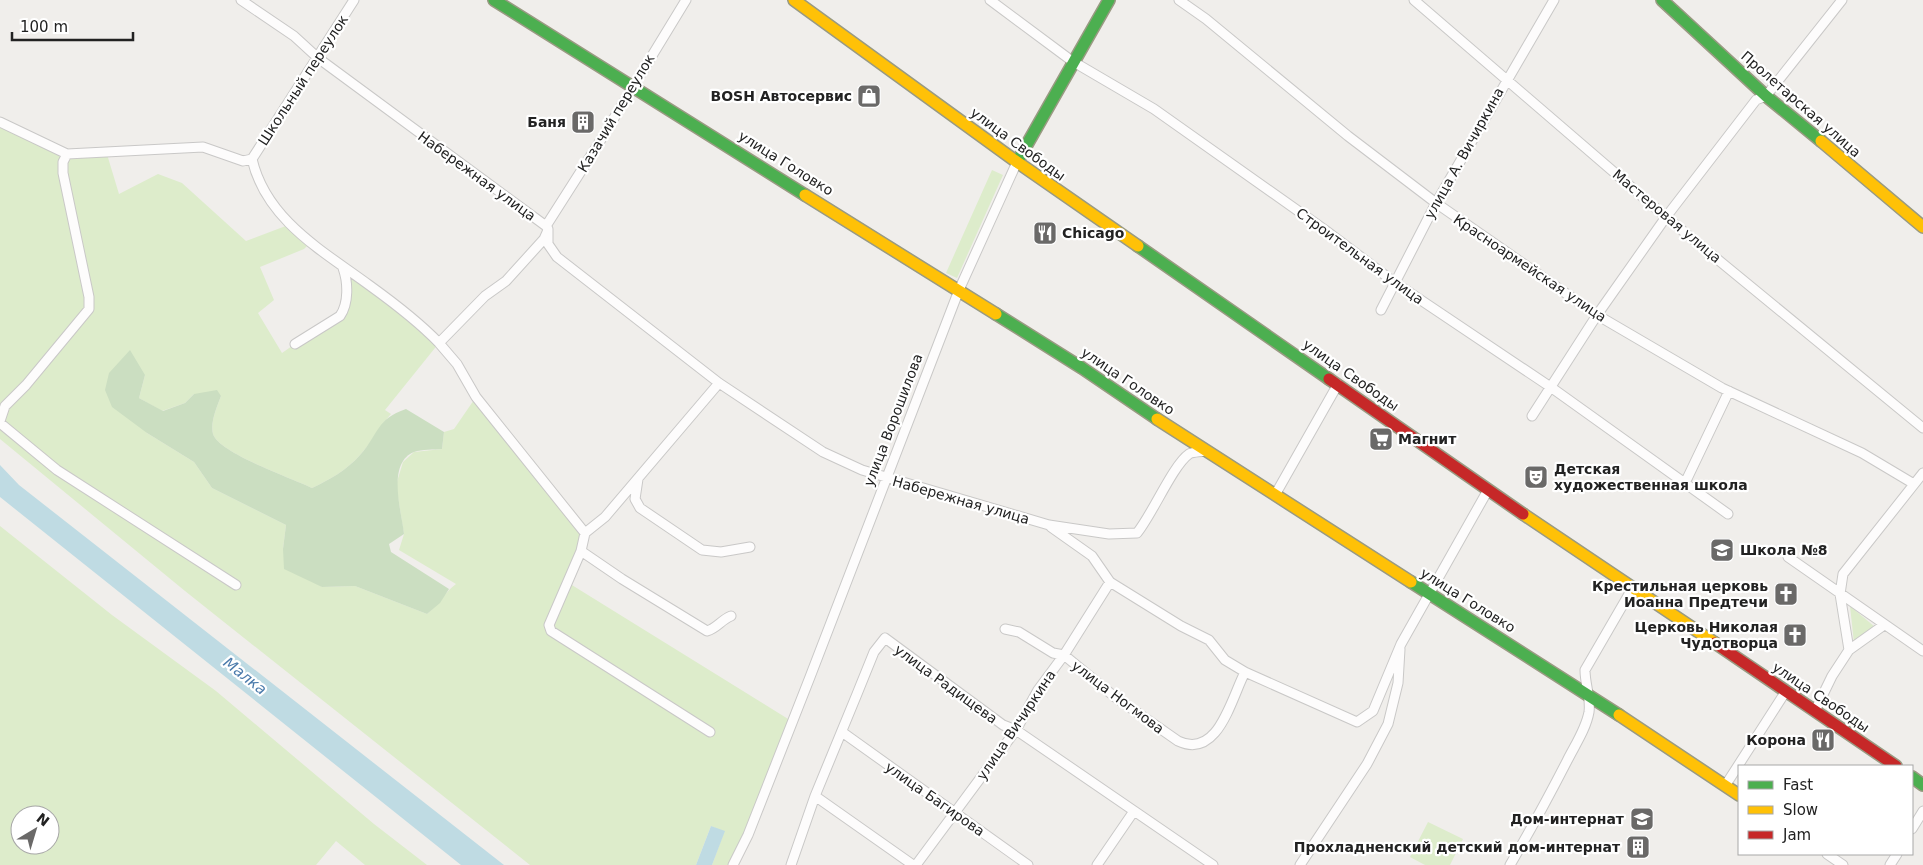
<svg xmlns="http://www.w3.org/2000/svg" width="1923" height="865" font-family="'DejaVu Sans',sans-serif">
<style>
.grass{fill:#ddeccb;fill-rule:evenodd}
.forest{fill:#cbdec1}
.water{fill:#bfdbe3}
.lines{fill:none;stroke-linecap:round;stroke-linejoin:round}
.street-casing{stroke:#c9c8c7;stroke-width:11}
.fast-casing{stroke:#999a82;stroke-width:14}
.slow-casing{stroke:#999a82;stroke-width:14}
.jam-casing{stroke:#999a82;stroke-width:14}
.street{stroke:#fdfcfc;stroke-width:9}
.fast{stroke:#4caf50;stroke-width:11}
.slow{stroke:#ffc107;stroke-width:11}
.jam{stroke:#c62828;stroke-width:11}
.labels{text-anchor:middle;stroke-width:4.5;stroke-linejoin:round;paint-order:stroke}
.street-label{font-size:14px;fill:#222;stroke:#fff}
.poi-label{font-size:14px;font-weight:bold;fill:#222;stroke:#fff;text-anchor:end}
.water-label{font-size:15px;font-style:italic;fill:#4a7aab;stroke:#fff}
</style>
<rect width="100%" height="100%" fill="#f0eeeb"/>
<path class="grass" d="M0,122l67,32 39,-3 13,43 39,-20 24,9 64,58 45,-17 19,19 -6,6 -44,18 14,33 -16,13 24,40 63,-44 -2,-41 96,75 -54,67 6,4c-12,13 -19,28 -31,41 -13,15 -31,25 -48,33 -21,-10 -93,-35 -99,-54 -3,-12 4,-27 8,-38l-27,-2 -9,9 -23,8 -23,-13 6,-23 -36,-2 38,60 47,29 18,26 74,37 -3,24 39,38 33,-1 72,28c11,-9 18,-22 29,-30l-57,-34 5,-16 -8,-49 7,-23 11,-10 28,-3 2,-17 10,-3 22,-32 109,136 -18,49 226,140 -60,143h-21l12,-33 -13,-6 -15,39h-166l-345,-274 -185,-152z
M992,170l11,5 -46,103 -11,-5z
M0,526l112,89 104,76 158,133 53,41h-62l-29,-24 -20,24h-316zM20,815h30v30h-30z
M1850,606l25,21 -21,16z
M1428,822l35,17 -13,26h-25l-15,-8z"/>
<path class="forest" d="M130,350l15,25 -6,23 24,13 22,-8 9,-9 23,-4 4,6c-4,11 -11,26 -8,38 6,19 78,44 99,54 17,-8 35,-18 48,-33 19,-21 16,-36 46,-46l38,23 -2,17c-8,1 -20,0 -28,3 -28,11 -12,61 -10,82l-15,10 2,8 58,37 -9,14 -13,11 -72,-28 -33,1 -38,-18 -1,-20 3,-24 -74,-37 -18,-26 -47,-29 -35,-26 -7,-17 4,-17z"/>
<path class="water" d="M0,465l19,20 485,380h-43l-461,-368z
M711,826l14,5 -13,34h-16z"/>
<g class="lines">
<g class="street-casing">
<path id="street" d="M241,0l53,36 24,22 228,168 2,3v15l9,13 162,126 104,69 39,18 187,55 60,9 28,-1c15,-18 36,-68 52,-79 3,-2 10,-2 15,-3
M990,0l82,61 82,48 171,121 69,52 158,106 176,126
M1179,0l27,19 142,117 88,67 161,112 125,73 140,65 52,31
M1414,0l252,217 257,211
M0,122l67,32
M252,159c14,61 71,92 117,126 25,18 49,36 70,58l46,-47 21,-15 38,-42 4,-9
M252,159l102,-159
M546,226l51,-80 89,-146
M1381,310l55,-107 118,-203
M439,343l18,21 19,33 109,136 20,-16 114,-134
M295,344l45,-28c9,-13 8,-34 3,-48
M1532,416l65,-101 69,-98 90,-117 10,-4 76,-96
M0,421l5,-15 21,-21 63,-76v-12l-26,-124v-11l4,-8 136,-7 40,14 9,-2
M0,423l57,47 179,115
M638,479l-3,20 5,9 62,42 19,2 29,-5
M1685,483l44,-92
M1275,495l63,-111
M1051,527l41,29 18,26 71,44 28,14 16,20 20,12 112,50 16,-11 28,-67 87,-154
M585,533l-4,18 -32,74 2,6 159,101
M581,551l41,28 85,52c10,-3 14,-11 24,-15
M1788,557l135,94
M1005,629l14,3 34,21 11,2 51,42 63,44c40,19 53,-42 67,-69
M1849,650l35,-25
M1815,711l17,-35 17,-26 -9,-56 3,-20 80,-101
M842,732l186,133
M1725,786l61,-95
M815,796l98,69
M1912,829l11,-18
M1827,854l16,11
M733,865l15,-30 62,-158 149,-387 58,-128
M791,865l24,-69 42,-102 17,-42 11,-14 118,87 13,5 197,135
M916,865l100,-135 22,-40 26,-35 46,-73
M1097,865l37,-54
M1300,865l67,-101 21,-40 10,-41 2,-34
M1510,865c20,-34 39,-69 57,-104 8,-16 19,-32 22,-49 2,-14 -4,-27 -4,-42l47,-81
M1890,865l7,-11"/>
</g>
<g class="fast-casing">
<path id="fast" d="M494,0l311,195
M1662,0l104,96 55,45
M1017,162l92,-162
M1138,246l191,133
M996,314l86,54 75,51
M1411,582l208,133
M1912,777l11,8"/>
</g>
<g class="slow-casing">
<path id="slow" d="M794,0l223,162 121,84
M1821,141l102,86
M805,195l191,119
M1157,419l254,163
M1523,514l192,129
M1619,715l120,80"/>
</g>
<g class="jam-casing">
<path id="jam" d="M1329,379l194,135
M1715,643l181,123"/>
</g>
<use href="#street" class="street"/>
<use href="#fast" class="fast"/>
<use href="#slow" class="slow"/>
<use href="#jam" class="jam"/>
</g>
<defs>
<g id="shop-square" transform="scale(1.25)"><rect x="-9" y="-9" width="18" height="18" rx="4" fill="#6a6968" stroke="#fff"/><path d="M-5-2.5h2.3a2.7 3.5 0 0 1 5.4 0H5L5.5 6h-11ZM-1.5-2.5h3a1.5 2.3 0 0 0-3 0Z" fill="#fff"/></g>
<g id="building-square" transform="scale(1.25)"><rect x="-9" y="-9" width="18" height="18" rx="4" fill="#6a6968" stroke="#fff"/><path d="M-4-6H4V6H1V3H-1V6H-4ZM-2.5-4.3h1.7v1.8h-1.7ZM.8-4.3h1.7v1.8H.8ZM-2.5-1h1.7V.8h-1.7ZM.8-1h1.7V.8H.8Z" fill="#fff"/></g>
<g id="restaurant-square" transform="scale(1.25)"><rect x="-9" y="-9" width="18" height="18" rx="4" fill="#6a6968" stroke="#fff"/><path d="M-5-6h1v4h1v-4h1v4h1v-4h1v5L-1.5 .5V6h-2V.5L-5-1ZM5-6V6H3V1.5H1.5Q1.5-4 5-6Z" fill="#fff"/></g>
<g id="supermarket-square" transform="scale(1.25)"><rect x="-9" y="-9" width="18" height="18" rx="4" fill="#6a6968" stroke="#fff"/><path d="M-6-5.5h2.5l.6 2H6L4.5 2H-2.5L-4.4-4H-6ZM-1.5 3.2a1.3 1.3 0 1 0 .1 0ZM3 3.2a1.3 1.3 0 1 0 .1 0Z" fill="#fff"/></g>
<g id="theatre-square" transform="scale(1.25)"><rect x="-9" y="-9" width="18" height="18" rx="4" fill="#6a6968" stroke="#fff"/><path d="M-5-5.5Q0-4 5-5.5V0Q5 5 0 6Q-5 5-5 0ZM-3.3-2.5H-1v1.5H-3.3ZM1-2.5H3.3v1.5H1ZM-2.8 1Q0 5.5 2.8 1Z" fill="#fff"/></g>
<g id="school-square" transform="scale(1.25)"><rect x="-9" y="-9" width="18" height="18" rx="4" fill="#6a6968" stroke="#fff"/><path d="M0-5L7-2L0 1L-7-2ZM-4 1L0 2.5L4 1V4Q0 6-4 4Z" fill="#fff"/></g>
<g id="church-square" transform="scale(1.25)"><rect x="-9" y="-9" width="18" height="18" rx="4" fill="#6a6968" stroke="#fff"/><path d="M-1.2-6h2.4v3.5h3.3v2.4h-3.3V6h-2.4V-.1h-3.3v-2.4h3.3Z" fill="#fff"/></g>
</defs>
<g fill-rule="evenodd">
<use href="#shop-square" x="869" y="96"/>
<use href="#building-square" x="583" y="122"/>
<use href="#restaurant-square" x="1045" y="233"/>
<use href="#supermarket-square" x="1381" y="439"/>
<use href="#theatre-square" x="1536" y="477"/>
<use href="#school-square" x="1722" y="550"/>
<use href="#church-square" x="1786" y="594"/>
<use href="#church-square" x="1795" y="635"/>
<use href="#restaurant-square" x="1823" y="740"/>
<use href="#school-square" x="1642" y="819"/>
<use href="#building-square" x="1638" y="847"/>
</g>
<g class="labels">
<g class="street-label">
<text transform="translate(303 80) rotate(-57)" y="5">Школьный переулок</text>
<text transform="translate(1801 104) rotate(41)" y="5">Пролетарская улица</text>
<text transform="translate(616 113) rotate(-59)" y="5">Казачий переулок</text>
<text transform="translate(1018 144) rotate(36)" y="5">улица Свободы</text>
<text transform="translate(1464 153) rotate(-61)" y="5">улица А. Вичиркина</text>
<text transform="translate(786 163) rotate(32)" y="5">улица Головко</text>
<text transform="translate(477 176) rotate(36)" y="5">Набережная улица</text>
<text transform="translate(1667 216) rotate(40)" y="5">Мастеровая улица</text>
<text transform="translate(1360 256) rotate(36)" y="5">Строительная улица</text>
<text transform="translate(1530 268) rotate(34)" y="5">Красноармейская улица</text>
<text transform="translate(1351 375) rotate(35)" y="5">улица Свободы</text>
<text transform="translate(1128 381) rotate(34)" y="5">улица Головко</text>
<text transform="translate(893 420) rotate(-69)" y="5">улица Ворошилова</text>
<text transform="translate(961 500) rotate(16)" y="5">Набережная улица</text>
<text transform="translate(1468 600) rotate(32)" y="5">улица Головко</text>
<text transform="translate(946 684) rotate(36)" y="5">улица Радищева</text>
<text transform="translate(1118 697) rotate(37)" y="5">улица Ногмова</text>
<text transform="translate(1821 697) rotate(34)" y="5">улица Свободы</text>
<text transform="translate(1016 725) rotate(-56)" y="5">улица Вичиркина</text>
<text transform="translate(935 799) rotate(35)" y="5">улица Багирова</text>
</g>
<g class="poi-label">
<text x="852" y="101">BOSH Автосервис</text>
<text x="566" y="127">Баня</text>
<text x="1062" y="238" text-anchor="start">Chicago</text>
<text x="1398" y="444" text-anchor="start">Магнит</text>
<text x="1554" y="474" text-anchor="start">Детская<tspan x="1554" dy="16">художественная школа</tspan></text>
<text x="1740" y="555" text-anchor="start">Школа №8</text>
<text x="1768" y="591">Крестильная церковь<tspan x="1768" dy="16">Иоанна Предтечи</tspan></text>
<text x="1778" y="632">Церковь Николая<tspan x="1778" dy="16">Чудотворца</tspan></text>
<text x="1806" y="745">Корона</text>
<text x="1624" y="824">Дом-интернат</text>
<text x="1620" y="852">Прохладненский детский дом-интернат</text>
</g>
<g class="water-label">
<text transform="translate(245 676) rotate(38)" y="5">Малка</text>
</g>
</g>
<rect x="1738" y="765" width="175" height="90" fill="#ffffff" stroke="#a7a7a7"/>
<rect x="1748" y="781" width="25" height="8" fill="#4caf50" stroke="#a7a7a7"/>
<text x="1783" y="790" font-size="15" fill="#222222">Fast</text>
<rect x="1748" y="806" width="25" height="8" fill="#ffc107" stroke="#a7a7a7"/>
<text x="1783" y="815" font-size="15" fill="#222222">Slow</text>
<rect x="1748" y="831" width="25" height="8" fill="#c62828" stroke="#a7a7a7"/>
<text x="1783" y="840" font-size="15" fill="#222222">Jam</text>
<g transform="translate(35 830) rotate(38)"><circle r="24" fill="#ffffff" stroke="#a7a7a7"/>
<path d="M0-4L9 19L0 12L-9 19Z" fill="#6a6968"/>
<text y="-8" font-size="14" font-weight="bold" text-anchor="middle" fill="#222222">N</text>
</g>
<path d="M12 32v8h121v-8" fill="none" stroke="#222222" stroke-width="2.5"/>
<text x="20" y="32" font-size="15" fill="#222222" stroke="#ffffff" stroke-width="4" paint-order="stroke">100 m</text>
</svg>
